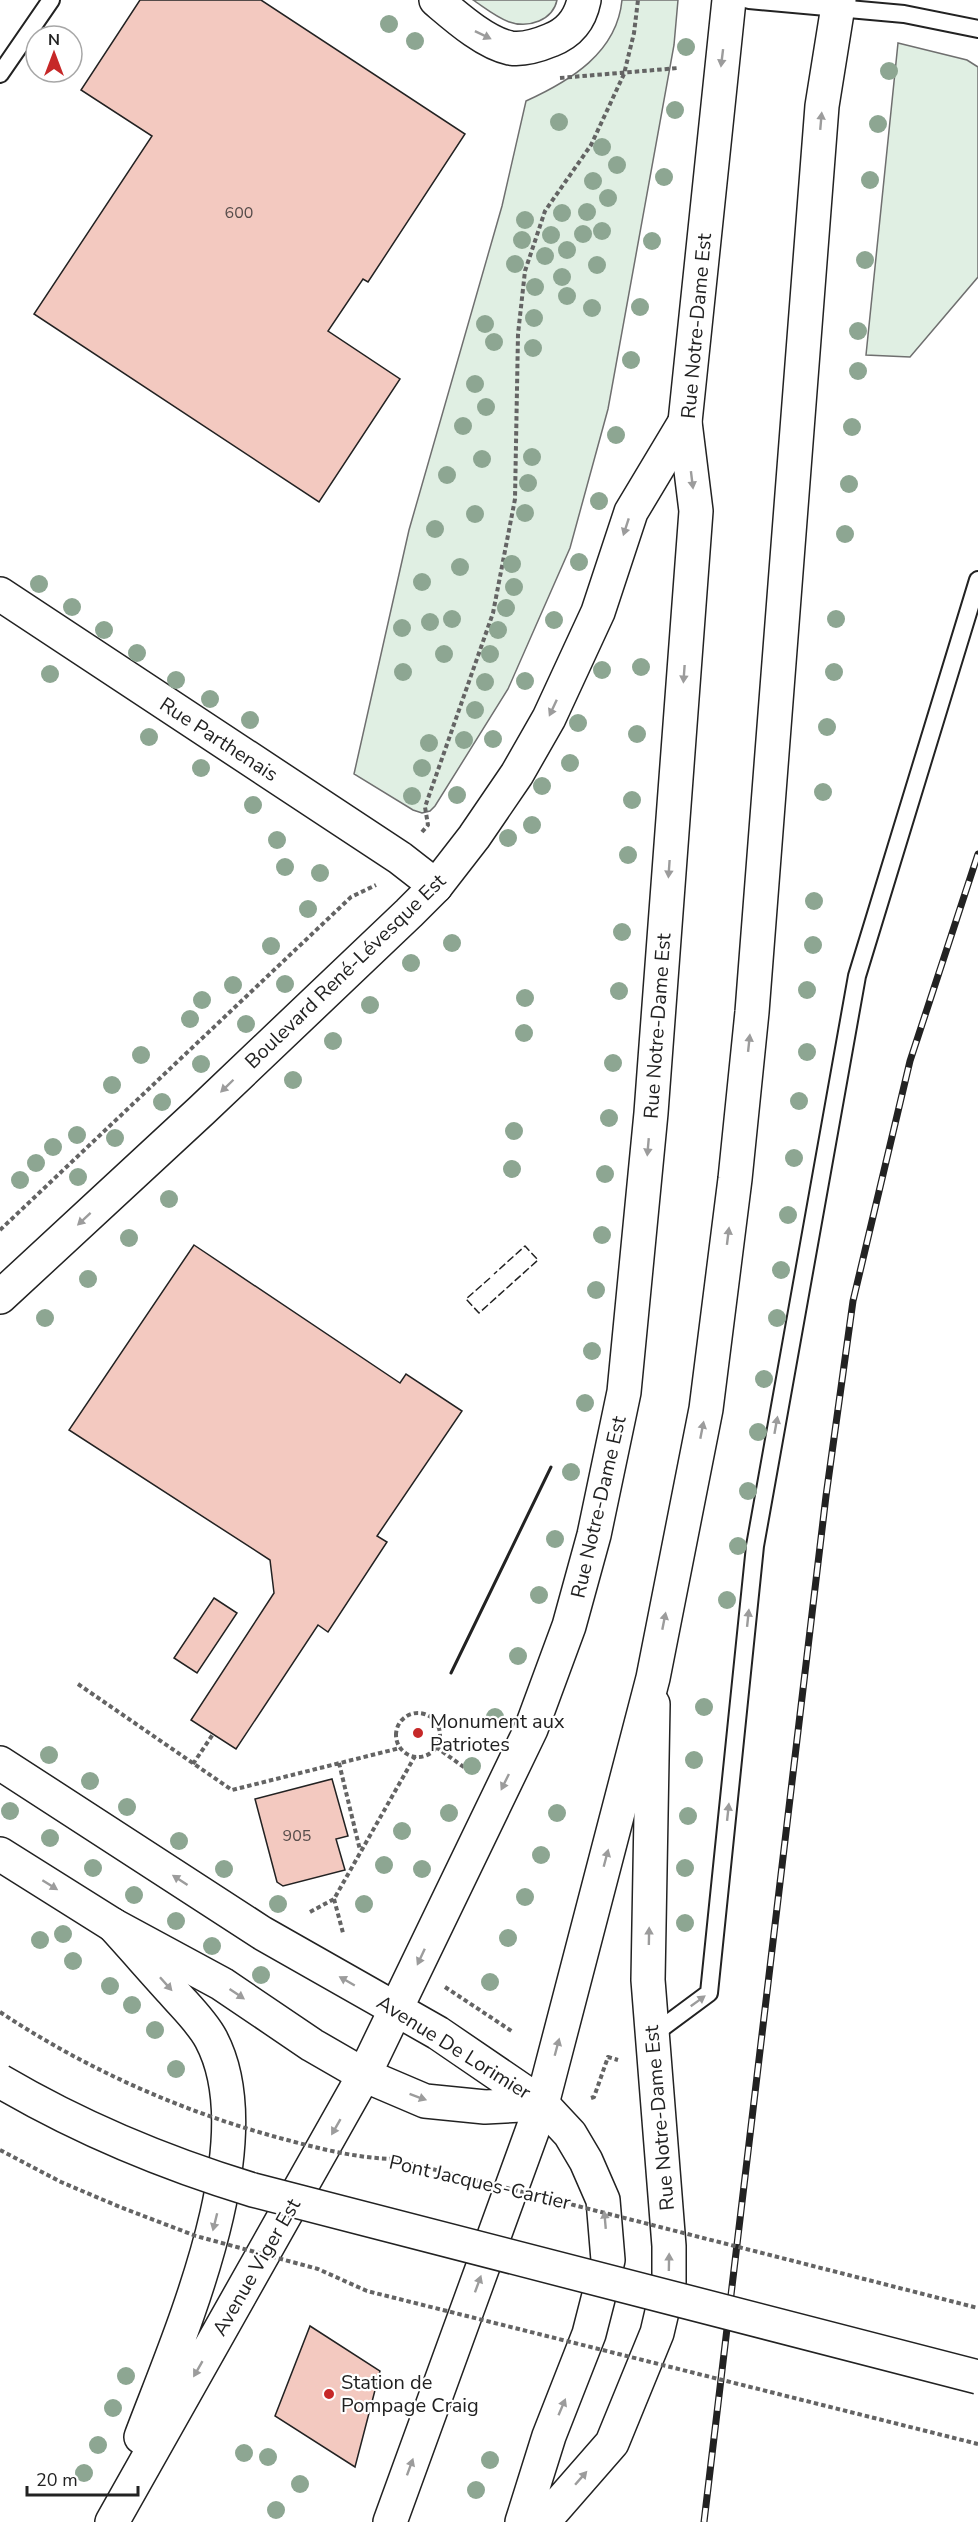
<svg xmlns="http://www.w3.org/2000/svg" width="978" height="2522" font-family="'Nunito Sans',sans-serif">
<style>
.green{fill:#e0efe3;stroke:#6f6f6f;stroke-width:1.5}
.building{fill:#f3c9c0;stroke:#222;stroke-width:1.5}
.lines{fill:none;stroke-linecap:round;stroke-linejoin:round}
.lane-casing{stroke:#222;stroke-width:20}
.street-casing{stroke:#222;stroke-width:36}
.secondary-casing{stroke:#222;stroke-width:36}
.primary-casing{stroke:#222;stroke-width:36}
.path{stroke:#646464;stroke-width:4;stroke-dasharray:4.5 3;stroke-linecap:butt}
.lane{stroke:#fff;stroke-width:16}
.street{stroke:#fff;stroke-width:33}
.secondary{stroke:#fff;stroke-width:33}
.primary{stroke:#fff;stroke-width:33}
.rail-casing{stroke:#222;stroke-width:7}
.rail{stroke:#fff;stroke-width:4.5;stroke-dasharray:14;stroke-linecap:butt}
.primary-bridge-casing{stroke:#222;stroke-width:36;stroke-linecap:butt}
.path-bridge{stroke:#646464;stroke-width:4;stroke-dasharray:4.5 3;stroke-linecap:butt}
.primary-bridge{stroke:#fff;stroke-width:33}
.fence{stroke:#222;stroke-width:1.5;stroke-dasharray:8 3;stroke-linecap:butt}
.wall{stroke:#222;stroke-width:3}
.tree{fill:#8da692}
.oneway{fill:#9c9c9c}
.poi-dot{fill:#c62828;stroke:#fff;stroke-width:2}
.labels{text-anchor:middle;stroke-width:4.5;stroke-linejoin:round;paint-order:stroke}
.number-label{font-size:16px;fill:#564c4a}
.street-label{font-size:20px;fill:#222;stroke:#fff}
.poi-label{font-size:20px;fill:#222;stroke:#fff;text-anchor:start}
</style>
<rect width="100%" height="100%" fill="#fff"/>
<path class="green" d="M473,0h84c-2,10 -9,17 -18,21 -26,11 -45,-7 -66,-21z
M622,0h56l-4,45 -66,364 -38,139 -62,141 -73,117 -5,5 -8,2 -9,-3 -59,-36 55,-244 93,-324 24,-105c44,-20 91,-48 96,-101z
M898,43l69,17 11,7v210l-68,80 -44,-2z"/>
<path class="building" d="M140,0h121l204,134 -97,148 -5,-3 -35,52 72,48 -81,123 -285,-188 118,-178 -71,-46z
M194,1245l206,138 6,-9 56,37 -85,125 10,6 -59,90 -10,-7 -82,124 -45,-29 83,-127 -4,-33 -201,-130z
M214,1598l23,15 -40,60 -23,-15z
M332,1779l16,57 -12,3 9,31 -62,16 -6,-4 -22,-83z
M310,2326l70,45 -25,96 -80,-51z"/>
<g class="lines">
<g class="lane-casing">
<path id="lane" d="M749,0l155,14 74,15
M0,74l51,-74
M651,2036l58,-43 46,-447 102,-570 121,-396"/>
</g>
<g class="street-casing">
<path id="street" d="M436,0c19,16 49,43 74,48 13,2 29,-3 41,-8 18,-7 29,-20 33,-40
M0,594l400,264 36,28"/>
</g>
<g class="secondary-casing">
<path id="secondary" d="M0,1297l202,-187 207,-197 27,-27 38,-49 43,-63 32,-56 49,-106 33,-100 54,-90
M0,1763l262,170 176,100 104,71 28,30 16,27 17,39 5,60 -19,74 -40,102 -27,86
M0,1854l113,71 109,59 90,61 52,30 61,26 60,6 57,-3
M543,2522l69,-79 45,-110 12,-51v-36l-21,-266 5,-276"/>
</g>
<g class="primary-casing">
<path id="primary" d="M113,1925c20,22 40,45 60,67 13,15 29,30 38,47 55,103 -32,297 -70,398
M112,2522l252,-447 167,-346 38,-103 25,-91 30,-143 27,-279 45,-602 -11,-89 44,-422
M390,2522l152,-418 111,-426 53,-269 29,-230 17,-167 70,-906 17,-106"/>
</g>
<path class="path" d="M560,78l118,-10
M422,832l6,-7 -3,-18 68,-194 22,-114 3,-165 7,-63 20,-60 46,-66 33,-71 10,-41 4,-33
M0,1230l351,-333 25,-12
M78,1684l154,106 168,-42
M396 1735a22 22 0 1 1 44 0a22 22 0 1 1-44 0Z
M436,1747l32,23
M339,1763l21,87
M193,1764l20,-30
M334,1899l9,34
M310,1912l24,-13 81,-143
M445,1987l68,45
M591,2098l3,-1 14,-40 10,3"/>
<use href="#lane" class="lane"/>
<use href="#street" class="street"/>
<use href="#secondary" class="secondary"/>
<use href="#primary" class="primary"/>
<g class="rail-casing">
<path id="rail" d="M704,2522l122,-1026 27,-195 57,-240 68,-207"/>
</g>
<use href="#rail" class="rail"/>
<g class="primary-bridge-casing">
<path id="primary-bridge" d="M0,2081c80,47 164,82 253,109l725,187"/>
</g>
<path class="path-bridge" d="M0,2012c89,59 187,102 291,129 34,9 67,17 102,18l585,149
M0,2150l61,32 59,25 76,29 122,33 49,22 611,153"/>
<use href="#primary-bridge" class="primary-bridge"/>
<path class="fence" d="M490,1278l-24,21 13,14 59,-53 -13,-14 -31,28"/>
<path class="wall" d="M451,1673l100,-206"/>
</g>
<g class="tree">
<circle cx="389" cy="24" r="9"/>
<circle cx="415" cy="41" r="9"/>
<circle cx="686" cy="47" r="9"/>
<circle cx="889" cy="71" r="9"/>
<circle cx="675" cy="110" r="9"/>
<circle cx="559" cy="122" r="9"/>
<circle cx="878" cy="124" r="9"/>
<circle cx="602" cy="147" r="9"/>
<circle cx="617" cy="165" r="9"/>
<circle cx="664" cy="177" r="9"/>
<circle cx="870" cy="180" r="9"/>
<circle cx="593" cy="181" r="9"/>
<circle cx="608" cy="198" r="9"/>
<circle cx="587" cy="212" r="9"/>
<circle cx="562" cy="213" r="9"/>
<circle cx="525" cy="220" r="9"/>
<circle cx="602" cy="231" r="9"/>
<circle cx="583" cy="234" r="9"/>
<circle cx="551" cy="235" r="9"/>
<circle cx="522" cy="240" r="9"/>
<circle cx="652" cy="241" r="9"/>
<circle cx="567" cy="250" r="9"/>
<circle cx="545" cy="256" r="9"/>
<circle cx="865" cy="260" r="9"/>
<circle cx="515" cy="264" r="9"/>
<circle cx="597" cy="265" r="9"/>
<circle cx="562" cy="277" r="9"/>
<circle cx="535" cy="287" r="9"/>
<circle cx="567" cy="296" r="9"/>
<circle cx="640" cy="307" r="9"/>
<circle cx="592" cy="308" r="9"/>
<circle cx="534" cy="318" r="9"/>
<circle cx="485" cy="324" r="9"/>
<circle cx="858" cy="331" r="9"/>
<circle cx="494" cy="342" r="9"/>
<circle cx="533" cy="348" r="9"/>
<circle cx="631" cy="360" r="9"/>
<circle cx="858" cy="371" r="9"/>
<circle cx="475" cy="384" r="9"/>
<circle cx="486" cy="407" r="9"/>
<circle cx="463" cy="426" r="9"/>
<circle cx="852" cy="427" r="9"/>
<circle cx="616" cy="435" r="9"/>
<circle cx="532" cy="457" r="9"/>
<circle cx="482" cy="459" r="9"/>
<circle cx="447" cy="475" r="9"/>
<circle cx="528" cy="483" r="9"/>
<circle cx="849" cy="484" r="9"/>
<circle cx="599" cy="501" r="9"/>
<circle cx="525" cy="513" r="9"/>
<circle cx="475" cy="514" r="9"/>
<circle cx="435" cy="529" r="9"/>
<circle cx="845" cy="534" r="9"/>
<circle cx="579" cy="562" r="9"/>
<circle cx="512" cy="564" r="9"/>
<circle cx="460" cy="567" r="9"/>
<circle cx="422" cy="582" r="9"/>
<circle cx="39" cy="584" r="9"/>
<circle cx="514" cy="587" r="9"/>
<circle cx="72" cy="607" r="9"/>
<circle cx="506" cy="608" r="9"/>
<circle cx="452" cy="619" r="9"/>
<circle cx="836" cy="619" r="9"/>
<circle cx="554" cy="620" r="9"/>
<circle cx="430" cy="622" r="9"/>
<circle cx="402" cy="628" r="9"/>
<circle cx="104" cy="630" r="9"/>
<circle cx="498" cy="630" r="9"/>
<circle cx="137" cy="653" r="9"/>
<circle cx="444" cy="654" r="9"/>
<circle cx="490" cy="654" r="9"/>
<circle cx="641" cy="667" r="9"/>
<circle cx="602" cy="670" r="9"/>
<circle cx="403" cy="672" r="9"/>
<circle cx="834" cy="672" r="9"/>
<circle cx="50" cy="674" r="9"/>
<circle cx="176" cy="680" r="9"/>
<circle cx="525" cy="681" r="9"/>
<circle cx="485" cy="682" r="9"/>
<circle cx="210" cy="699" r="9"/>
<circle cx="475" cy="710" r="9"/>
<circle cx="250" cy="720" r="9"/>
<circle cx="578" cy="723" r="9"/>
<circle cx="827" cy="727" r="9"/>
<circle cx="637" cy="734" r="9"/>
<circle cx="149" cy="737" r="9"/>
<circle cx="493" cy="739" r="9"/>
<circle cx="464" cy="740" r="9"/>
<circle cx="429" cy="743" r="9"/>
<circle cx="570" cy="763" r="9"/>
<circle cx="201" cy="768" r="9"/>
<circle cx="422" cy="768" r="9"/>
<circle cx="542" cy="786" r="9"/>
<circle cx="823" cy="792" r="9"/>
<circle cx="457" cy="795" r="9"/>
<circle cx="412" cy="796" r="9"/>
<circle cx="632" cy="800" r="9"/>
<circle cx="253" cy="805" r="9"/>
<circle cx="532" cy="825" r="9"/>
<circle cx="508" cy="838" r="9"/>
<circle cx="277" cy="840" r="9"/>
<circle cx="628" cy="855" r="9"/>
<circle cx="285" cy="867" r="9"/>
<circle cx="320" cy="873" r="9"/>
<circle cx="814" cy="901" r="9"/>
<circle cx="308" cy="909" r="9"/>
<circle cx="622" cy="932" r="9"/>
<circle cx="452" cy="943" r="9"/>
<circle cx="813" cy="945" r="9"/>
<circle cx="271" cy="946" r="9"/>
<circle cx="411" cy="963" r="9"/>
<circle cx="285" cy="984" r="9"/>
<circle cx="233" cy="985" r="9"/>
<circle cx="807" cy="990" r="9"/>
<circle cx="619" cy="991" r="9"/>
<circle cx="525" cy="998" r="9"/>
<circle cx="202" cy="1000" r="9"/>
<circle cx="370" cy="1005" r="9"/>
<circle cx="190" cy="1019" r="9"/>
<circle cx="246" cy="1024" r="9"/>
<circle cx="524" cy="1033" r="9"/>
<circle cx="333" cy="1041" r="9"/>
<circle cx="807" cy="1052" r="9"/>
<circle cx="141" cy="1055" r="9"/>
<circle cx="613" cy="1063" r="9"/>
<circle cx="201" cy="1064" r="9"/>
<circle cx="293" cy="1080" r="9"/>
<circle cx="112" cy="1085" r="9"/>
<circle cx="799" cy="1101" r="9"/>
<circle cx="162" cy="1102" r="9"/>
<circle cx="609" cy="1118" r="9"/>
<circle cx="514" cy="1131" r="9"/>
<circle cx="77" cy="1135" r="9"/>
<circle cx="115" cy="1138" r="9"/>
<circle cx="53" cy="1147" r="9"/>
<circle cx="794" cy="1158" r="9"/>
<circle cx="36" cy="1163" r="9"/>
<circle cx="512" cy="1169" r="9"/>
<circle cx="605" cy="1174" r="9"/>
<circle cx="78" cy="1177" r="9"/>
<circle cx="20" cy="1180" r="9"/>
<circle cx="169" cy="1199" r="9"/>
<circle cx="788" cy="1215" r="9"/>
<circle cx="602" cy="1235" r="9"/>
<circle cx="129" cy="1238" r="9"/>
<circle cx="781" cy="1270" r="9"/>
<circle cx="88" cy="1279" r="9"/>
<circle cx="596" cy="1290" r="9"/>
<circle cx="45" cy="1318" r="9"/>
<circle cx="777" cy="1318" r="9"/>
<circle cx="592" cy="1351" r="9"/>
<circle cx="764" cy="1379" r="9"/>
<circle cx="585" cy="1403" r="9"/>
<circle cx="758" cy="1432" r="9"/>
<circle cx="571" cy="1472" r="9"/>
<circle cx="748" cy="1491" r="9"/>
<circle cx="555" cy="1539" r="9"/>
<circle cx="738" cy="1546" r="9"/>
<circle cx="539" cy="1595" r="9"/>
<circle cx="727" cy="1600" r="9"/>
<circle cx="518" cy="1656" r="9"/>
<circle cx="704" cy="1707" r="9"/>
<circle cx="495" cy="1717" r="9"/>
<circle cx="49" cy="1755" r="9"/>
<circle cx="694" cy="1760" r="9"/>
<circle cx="472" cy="1766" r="9"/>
<circle cx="90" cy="1781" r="9"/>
<circle cx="127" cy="1807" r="9"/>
<circle cx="10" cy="1811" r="9"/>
<circle cx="449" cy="1813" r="9"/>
<circle cx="557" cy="1813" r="9"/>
<circle cx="688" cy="1816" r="9"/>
<circle cx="402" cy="1831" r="9"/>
<circle cx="50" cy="1838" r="9"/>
<circle cx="179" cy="1841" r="9"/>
<circle cx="541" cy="1855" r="9"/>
<circle cx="384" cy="1865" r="9"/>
<circle cx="93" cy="1868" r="9"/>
<circle cx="685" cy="1868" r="9"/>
<circle cx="224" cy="1869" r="9"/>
<circle cx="422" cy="1869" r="9"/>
<circle cx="134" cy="1895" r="9"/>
<circle cx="525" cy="1897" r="9"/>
<circle cx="278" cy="1904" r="9"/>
<circle cx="364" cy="1904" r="9"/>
<circle cx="176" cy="1921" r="9"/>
<circle cx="685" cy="1923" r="9"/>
<circle cx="63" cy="1934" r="9"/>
<circle cx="508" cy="1938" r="9"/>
<circle cx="40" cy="1940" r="9"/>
<circle cx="212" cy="1946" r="9"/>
<circle cx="73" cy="1961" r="9"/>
<circle cx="261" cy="1975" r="9"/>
<circle cx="490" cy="1982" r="9"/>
<circle cx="110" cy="1986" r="9"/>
<circle cx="132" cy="2005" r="9"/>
<circle cx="155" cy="2030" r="9"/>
<circle cx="176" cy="2069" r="9"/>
<circle cx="126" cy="2376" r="9"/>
<circle cx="113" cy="2408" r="9"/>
<circle cx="98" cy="2445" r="9"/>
<circle cx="244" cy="2453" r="9"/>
<circle cx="268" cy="2457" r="9"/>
<circle cx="490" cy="2460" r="9"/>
<circle cx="84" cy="2473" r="9"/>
<circle cx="300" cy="2484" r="9"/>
<circle cx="476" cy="2490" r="9"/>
<circle cx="276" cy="2510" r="9"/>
</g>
<defs><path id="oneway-solid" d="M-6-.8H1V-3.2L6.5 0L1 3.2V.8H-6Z" transform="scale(1.5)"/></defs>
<g class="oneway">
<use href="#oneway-solid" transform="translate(483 35) rotate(26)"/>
<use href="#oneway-solid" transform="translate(722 58) rotate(97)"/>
<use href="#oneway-solid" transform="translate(821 121) rotate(-85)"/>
<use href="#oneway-solid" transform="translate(692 480) rotate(83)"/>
<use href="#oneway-solid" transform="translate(626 527) rotate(108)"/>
<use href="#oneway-solid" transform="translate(684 674) rotate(94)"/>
<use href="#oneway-solid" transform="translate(553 708) rotate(115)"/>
<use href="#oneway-solid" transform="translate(669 869) rotate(94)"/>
<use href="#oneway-solid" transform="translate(749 1043) rotate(-84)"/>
<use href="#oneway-solid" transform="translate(227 1086) rotate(136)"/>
<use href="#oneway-solid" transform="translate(648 1147) rotate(95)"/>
<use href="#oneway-solid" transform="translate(84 1219) rotate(137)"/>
<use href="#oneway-solid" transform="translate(728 1236) rotate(-83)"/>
<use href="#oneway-solid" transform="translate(776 1425) rotate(-80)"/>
<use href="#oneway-solid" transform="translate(702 1430) rotate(-79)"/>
<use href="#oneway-solid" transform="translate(748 1618) rotate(-84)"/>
<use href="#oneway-solid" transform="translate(664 1621) rotate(-79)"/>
<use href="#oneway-solid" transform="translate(505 1782) rotate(116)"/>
<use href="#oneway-solid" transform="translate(728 1812) rotate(-84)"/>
<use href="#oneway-solid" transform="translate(606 1858) rotate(-75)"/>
<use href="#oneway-solid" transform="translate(180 1880) rotate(-147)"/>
<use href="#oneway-solid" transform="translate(50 1885) rotate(32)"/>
<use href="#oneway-solid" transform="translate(649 1936) rotate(-89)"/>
<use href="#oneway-solid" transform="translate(421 1957) rotate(115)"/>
<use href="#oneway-solid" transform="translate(347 1981) rotate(-150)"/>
<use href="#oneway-solid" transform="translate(166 1984) rotate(48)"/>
<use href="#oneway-solid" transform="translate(237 1994) rotate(34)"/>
<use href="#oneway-solid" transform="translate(698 2001) rotate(-36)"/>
<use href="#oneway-solid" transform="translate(557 2047) rotate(-75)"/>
<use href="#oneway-solid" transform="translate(418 2097) rotate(20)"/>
<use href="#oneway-solid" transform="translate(336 2127) rotate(120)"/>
<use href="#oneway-solid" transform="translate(605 2220) rotate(-95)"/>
<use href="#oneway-solid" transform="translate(215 2222) rotate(104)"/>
<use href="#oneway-solid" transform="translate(669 2262) rotate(-89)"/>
<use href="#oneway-solid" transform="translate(478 2284) rotate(-70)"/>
<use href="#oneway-solid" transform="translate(198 2369) rotate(120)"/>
<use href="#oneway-solid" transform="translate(562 2407) rotate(-67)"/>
<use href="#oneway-solid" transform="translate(410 2467) rotate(-70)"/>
<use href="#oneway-solid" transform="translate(581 2478) rotate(-49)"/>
</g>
<g class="poi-dot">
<circle cx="418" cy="1733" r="6"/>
<circle cx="329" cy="2394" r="6"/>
</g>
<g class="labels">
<g class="number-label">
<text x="239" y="218">600</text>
<text x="297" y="1841">905</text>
</g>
<g class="street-label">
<text transform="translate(696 326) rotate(-85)" y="7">Rue Notre-Dame Est</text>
<text transform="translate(219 739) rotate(33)" y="7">Rue Parthenais</text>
<text transform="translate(345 971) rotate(-44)" y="7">Boulevard René-Lévesque Est</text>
<text transform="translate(657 1026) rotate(-86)" y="7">Rue Notre-Dame Est</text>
<text transform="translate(598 1507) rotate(-77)" y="7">Rue Notre-Dame Est</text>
<text transform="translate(454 2047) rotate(32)" y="7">Avenue De Lorimier</text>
<text transform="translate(659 2118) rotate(-95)" y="7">Rue Notre-Dame Est</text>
<text transform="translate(480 2182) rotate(13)" y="7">Pont Jacques-Cartier</text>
<text transform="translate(256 2267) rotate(-60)" y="7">Avenue Viger Est</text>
</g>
<g class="poi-label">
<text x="430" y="1728">Monument aux<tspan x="430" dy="23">Patriotes</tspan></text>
<text x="341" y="2389">Station de<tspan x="341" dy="23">Pompage Craig</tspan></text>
</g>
</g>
<g transform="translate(54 54)"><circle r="28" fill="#ffffff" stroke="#a7a7a7" stroke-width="1.5"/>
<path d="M0-4.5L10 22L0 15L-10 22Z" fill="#c62828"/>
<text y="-9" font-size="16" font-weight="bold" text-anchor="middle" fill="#222222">N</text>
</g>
<path d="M27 2486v9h111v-9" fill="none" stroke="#222222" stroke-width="3"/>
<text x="36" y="2486" font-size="18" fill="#222222" stroke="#ffffff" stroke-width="4.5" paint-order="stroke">20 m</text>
</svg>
